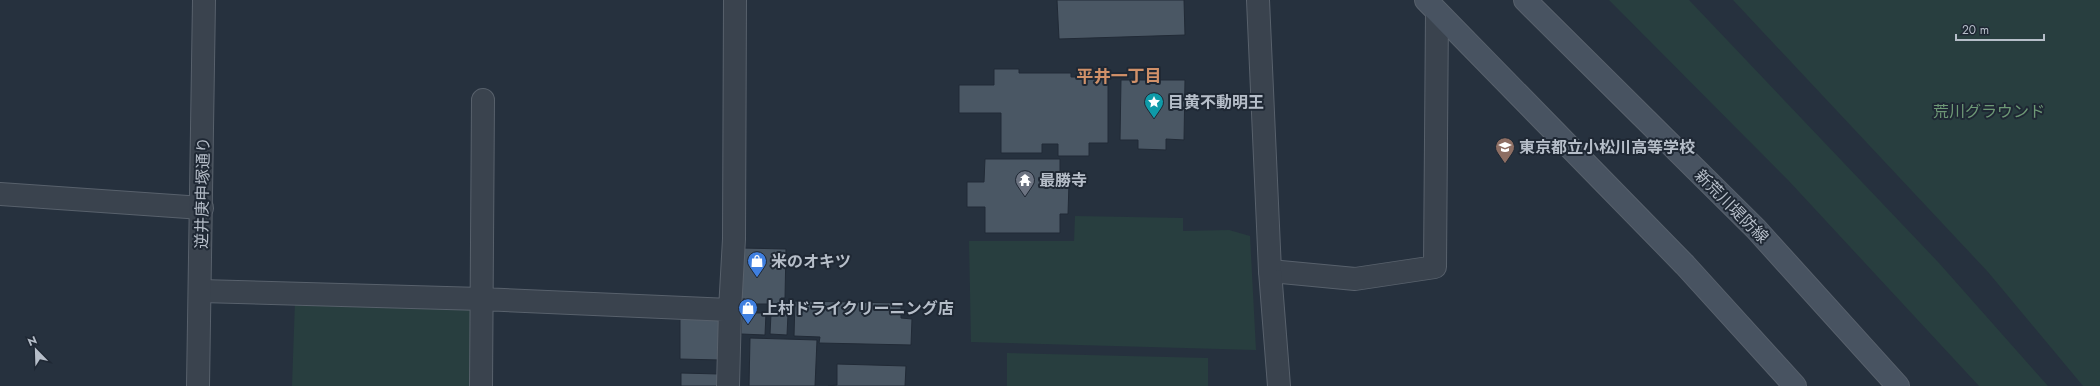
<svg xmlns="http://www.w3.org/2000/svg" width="2100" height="386" font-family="Jost,'Noto Sans JP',sans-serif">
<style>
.green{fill:#283e3f}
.building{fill:#4a5764;stroke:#212a36}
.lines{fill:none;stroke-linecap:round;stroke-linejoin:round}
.minor-casing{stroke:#58616c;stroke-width:24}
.tertiary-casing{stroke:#58616c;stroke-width:24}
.secondary-casing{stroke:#58616c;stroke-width:24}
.minor{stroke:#3a434e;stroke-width:22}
.tertiary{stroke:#3a434e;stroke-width:22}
.secondary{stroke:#485361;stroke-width:22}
.labels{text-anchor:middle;stroke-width:4;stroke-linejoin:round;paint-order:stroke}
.poi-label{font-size:16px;font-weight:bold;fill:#b6bec9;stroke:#1f2834;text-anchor:start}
.park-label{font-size:16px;fill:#6e9976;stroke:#1f2834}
.street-label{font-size:16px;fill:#b6bec9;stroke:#1f2834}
.neighbourhood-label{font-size:17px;font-weight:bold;fill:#d19169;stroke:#1f2834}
</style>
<rect width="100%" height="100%" fill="#26313e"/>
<path class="green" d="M1609,0h80l250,263 109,123h-69l-191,-206z
M1733,0h367v386h-17l-95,-114z
M1075,216l108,2v13l46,-1 21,6 6,114 -285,-8 -2,-101h105z
M295,301l178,6 -2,79h-179z
M1007,353l201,5v28h-201z"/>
<path class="building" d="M1057,0h127l1,35 -126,4z
M994,69h25v4h52v4h37v66h-19v13h-31v-12h-16v9h-41v-40h-42v-28h35z
M1121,80h64l-1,60 -18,-1v11l-28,-1v-9h-18z
M985,159h75v23h9l-1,32h-8v19h-75v-26h-18v-25h17z
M742,248l44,1 -1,49h-4v6h-35l-1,-5h-4z
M795,301l106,2v15l11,1 -1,26 -92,-2 1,-6 -26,-1z
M742,313h24l-1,22 -24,-1z
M771,314h17l-1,21 -17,-1z
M680,319l40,1v40l-40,-1z
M750,338l67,2 -2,46h-66z
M837,364l69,2 -1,20h-77l9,-1z
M681,373l38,1v12h-38z"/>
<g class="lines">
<g class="minor-casing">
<path id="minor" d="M0,194l202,14
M1270,271l85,8 80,-12 2,-255
M201,291l280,8 249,11
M481,386l2,-286
M728,386l2,-76 4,-71 1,-239"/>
</g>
<g class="tertiary-casing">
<path id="tertiary" d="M1258,0l12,271 9,115
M198,386l6,-386"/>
</g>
<g class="secondary-casing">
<path id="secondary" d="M1426,0l259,265 110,121
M1525,0l231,229 142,157"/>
</g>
<use href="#minor" class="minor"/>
<use href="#tertiary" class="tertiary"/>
<use href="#secondary" class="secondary"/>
</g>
<defs>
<g id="sight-pin" transform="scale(1)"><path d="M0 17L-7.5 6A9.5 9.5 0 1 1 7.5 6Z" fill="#0f9aa8" stroke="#1f2834"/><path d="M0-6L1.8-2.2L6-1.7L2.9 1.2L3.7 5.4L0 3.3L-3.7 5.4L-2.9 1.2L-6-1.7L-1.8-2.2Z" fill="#fff"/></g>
<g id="school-pin" transform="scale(1)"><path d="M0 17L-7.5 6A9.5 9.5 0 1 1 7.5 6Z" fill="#8d6e63" stroke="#1f2834"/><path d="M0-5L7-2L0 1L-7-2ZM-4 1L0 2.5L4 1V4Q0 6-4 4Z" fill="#fff"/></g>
<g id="temple-pin" transform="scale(1)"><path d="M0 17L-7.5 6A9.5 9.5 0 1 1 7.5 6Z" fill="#6b7280" stroke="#1f2834"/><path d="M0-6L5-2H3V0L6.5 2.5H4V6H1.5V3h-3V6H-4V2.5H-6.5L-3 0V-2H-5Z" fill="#fff"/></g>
<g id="shop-pin" transform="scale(1)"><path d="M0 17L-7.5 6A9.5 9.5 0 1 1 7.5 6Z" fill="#3f7fe0" stroke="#1f2834"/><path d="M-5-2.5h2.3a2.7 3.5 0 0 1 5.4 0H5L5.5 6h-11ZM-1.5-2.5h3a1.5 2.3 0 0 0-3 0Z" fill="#fff"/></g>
</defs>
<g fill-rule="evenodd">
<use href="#sight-pin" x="1154" y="102"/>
<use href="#school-pin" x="1505" y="147"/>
<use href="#temple-pin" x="1025" y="180"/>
<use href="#shop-pin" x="757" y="261"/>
<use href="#shop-pin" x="748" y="308"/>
</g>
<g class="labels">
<g class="poi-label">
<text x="1168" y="108">目黄不動明王</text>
<text x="1519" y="153">東京都立小松川高等学校</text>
<text x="1039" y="186">最勝寺</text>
<text x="771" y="267">米のオキツ</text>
<text x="762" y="314">上村ドライクリーニング店</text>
</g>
<g class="park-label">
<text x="1989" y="117">荒川グラウンド</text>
</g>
<g class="street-label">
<text transform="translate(202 193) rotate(-89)" y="6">逆井庚申塚通り</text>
<text transform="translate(1732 206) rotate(45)" y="6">新荒川堤防線</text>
</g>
<g class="neighbourhood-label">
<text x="1119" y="82">平井一丁目</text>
</g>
</g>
<g transform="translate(36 350) rotate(337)" stroke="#1f2834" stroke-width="3" paint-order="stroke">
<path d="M0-3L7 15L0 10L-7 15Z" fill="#b6bec9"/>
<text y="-6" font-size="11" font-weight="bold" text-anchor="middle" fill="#b6bec9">N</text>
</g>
<path d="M1956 34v6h88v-6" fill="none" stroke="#b6bec9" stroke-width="2"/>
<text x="1962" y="34" font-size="12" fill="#b6bec9" stroke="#1f2834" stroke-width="3" paint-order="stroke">20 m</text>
</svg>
